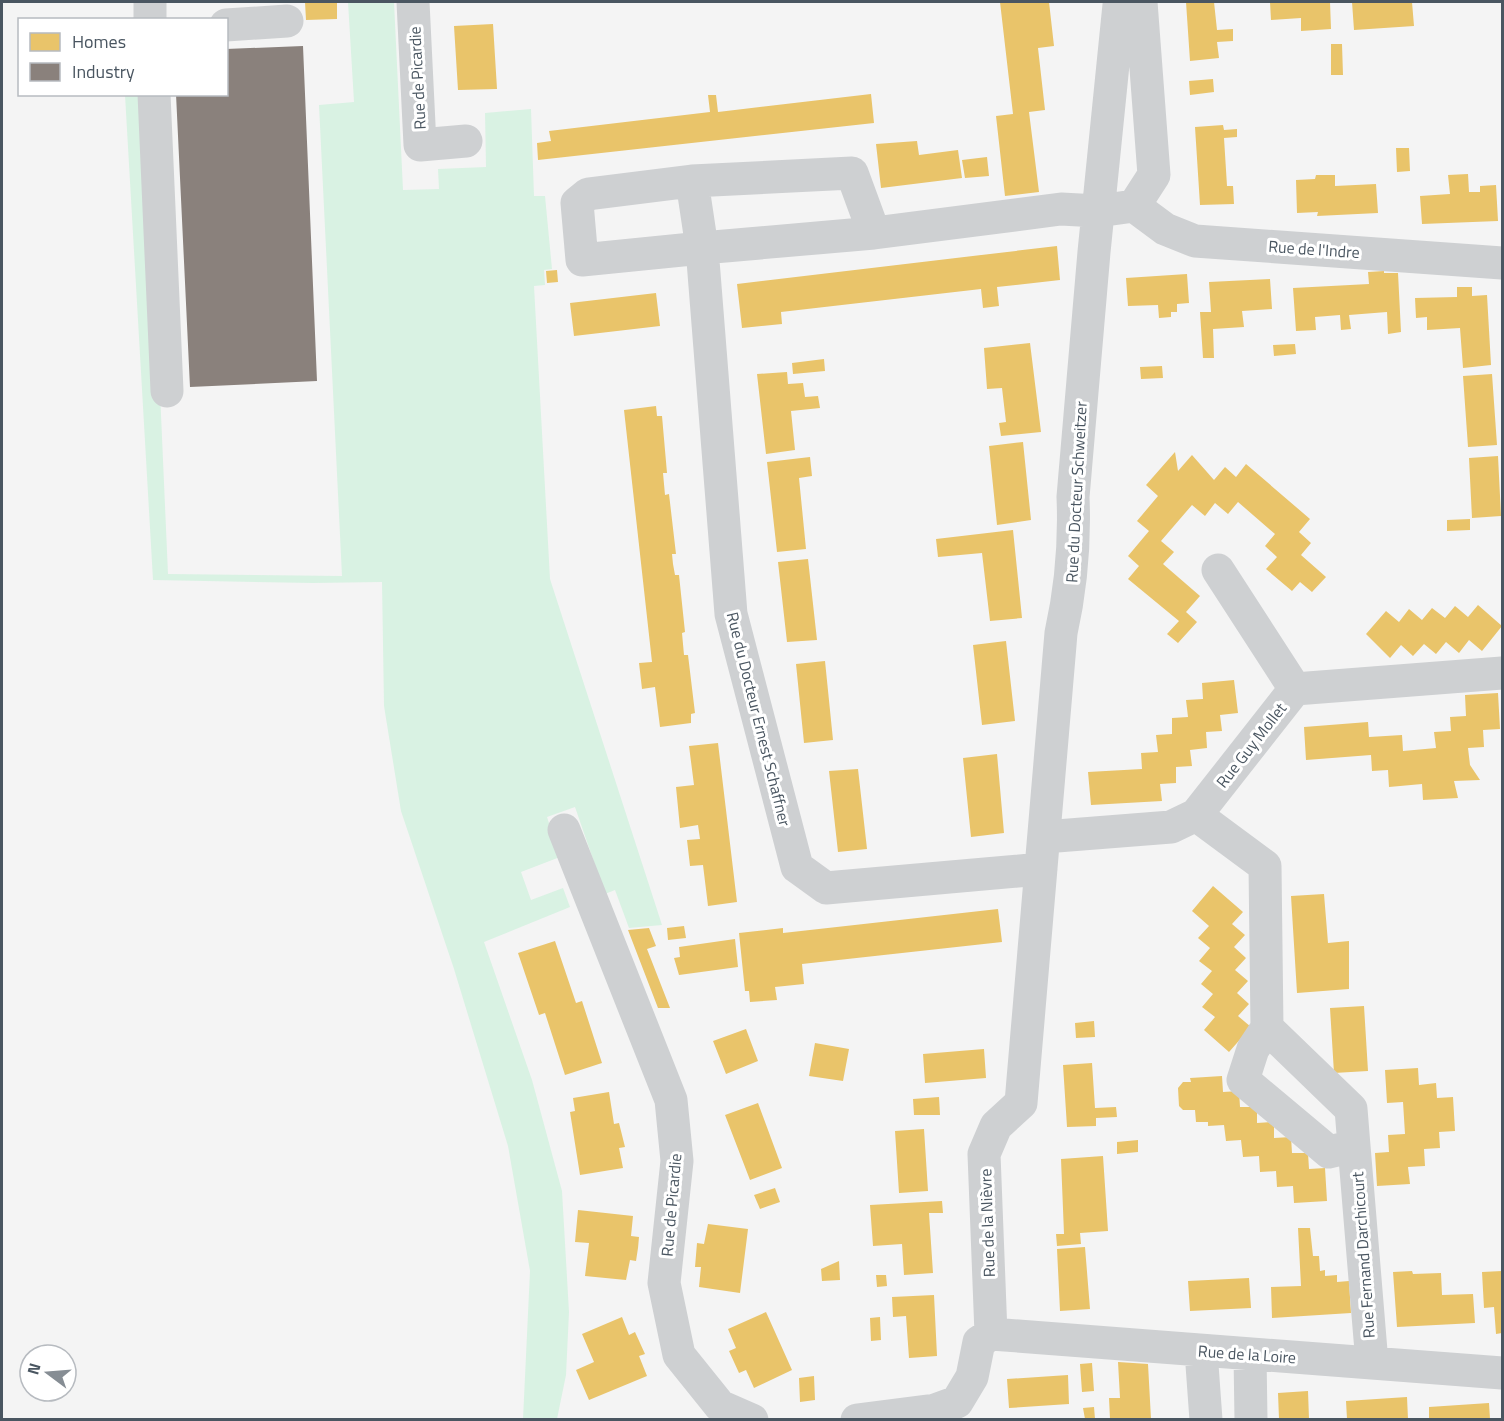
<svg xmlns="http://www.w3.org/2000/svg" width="1504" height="1421" font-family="'Titillium Web',sans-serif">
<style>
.green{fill:#d9f2e3}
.homes{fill:#e9c46a}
.industry{fill:#8a817c}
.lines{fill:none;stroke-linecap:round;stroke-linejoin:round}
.minor{stroke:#ced0d2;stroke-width:33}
.labels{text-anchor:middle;stroke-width:6;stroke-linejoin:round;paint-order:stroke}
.street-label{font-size:16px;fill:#4a5661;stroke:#fff}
</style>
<rect width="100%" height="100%" fill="#f4f4f4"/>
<path class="green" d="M348,2h46l9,188 36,-1 -1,-20 48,-2 -1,-54 46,-4 3,87h11l7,73 -8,1 1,15 -11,1 16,293 112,346 -33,3 -14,-38 -10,4 -30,-87 -28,10 13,40 -39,15 10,28 32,-12 7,19 -86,35 48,138 30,111 7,121 -3,63 -9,44h-34l7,-148 -22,-125 -54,-177 -53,-158 -17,-105 -2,-124 -69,1 -160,-3 -28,-485h22l21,479 174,2 -23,-471 35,-3z"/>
<path class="homes" d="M305,2h32v17l-31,1z
M1000,2h49l5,44 -16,2 7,62 -16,2 10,80 -34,4 -9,-80 17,-2z
M1186,2h28l3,28 16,-1v12l-16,1 2,16 -29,3z
M1270,2h60l1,27 -30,2v-13l-30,2z
M1352,2h60l2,24 -60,4z
M493,24l4,65 -39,1 -4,-64z
M1331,44h11l1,31h-12z
M1213,79l1,13 -24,3 -1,-14z
M871,94l3,29 -336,37 -1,-17 14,-2 -2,-10 161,-19 -2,-17h8l2,17z
M1223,125l1,5 13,-1v8l-13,1 3,48h6l1,18 -34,1 -5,-78z
M917,141l2,14 39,-5 4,28 -81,10 -5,-44z
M1396,148h13l1,23 -13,1z
M987,157l2,19 -24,2 -3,-18z
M1468,174l1,18h11v-6l16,-1 2,36 -76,3 -2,-28 30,-2 -2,-19z
M1316,175h19v11l41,-2 2,29 -61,3 1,-4 -21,1 -1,-33 19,-1z
M1057,246l3,34 -63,7 2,19 -16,2 -2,-19 -200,23 1,12 -40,4 -5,-44z
M557,270l1,12 -11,1 -1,-12z
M1384,271v2h14l3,59 -13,2 -1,-22 -38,3 2,14 -10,1 -1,-15 -25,2 1,13 -20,1 -3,-43 76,-4 -1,-12z
M1187,274l2,29 -12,1v8h-6v5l-12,1 -1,-13 -30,1 -2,-28z
M1270,279l2,30 -30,2 2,16 -31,2 1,29h-11l-3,-46h11l-2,-30z
M1457,287h15v9l15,-1 4,70 -28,3 -3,-40 -33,2v-13l-11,1 -1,-20 42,-1z
M656,293l4,33 -86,10 -4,-33z
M1030,343l11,89 -40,4 -2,-13 7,-1 -4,-34 -15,1 -3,-41z
M1295,344l1,10 -22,2 -1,-11z
M824,359l1,12 -32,3 -1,-11z
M1162,366l1,12 -22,1 -1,-12z
M787,372l1,12 15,-1 2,14 13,-1 2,12 -29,3 4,39 -29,4 -9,-80z
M1492,374l5,71 -29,2 -5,-71z
M656,406l1,10h5l5,57h-4l2,22 4,-1 7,60h-4l1,10 2,11h4l6,57 -3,1 2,22h4l7,58 -4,1v9l-31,4 -5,-40 -13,2 -3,-26 13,-1 -28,-252z
M1023,442l8,78 -34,5 -8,-79z
M1175,452l3,19 14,-16 22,25 11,-13 11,10 10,-13 64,55 -11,13 12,11 -10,12 25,22 -14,15 -12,-10 -8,9 -26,-22 11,-12 -12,-11 10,-12 -37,-32 -10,12 -13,-11 -10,13 -13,-11 -31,36 13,11 -11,12 37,32 -14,16 11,10 -19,21 -11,-9 12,-13 -51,-42 11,-13 -11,-10 21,-25 -12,-10 21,-25 -12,-11z
M1498,456l3,60 -29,2 -3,-60z
M810,457l2,19 -13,2 7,71 -29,3 -10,-90z
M1470,519v11l-23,1v-11z
M1013,530l9,88 -32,3 -8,-68 -44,4 -2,-18z
M808,559l9,81 -30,2 -9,-80z
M1478,605l24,21 -20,25 -13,-11 -10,13 -13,-11 -10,12 -12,-10 -11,12 -12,-11 -11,13 -24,-24 20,-23 13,11 10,-13 13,11 10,-12 13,10 10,-12 13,11z
M1006,641l9,80 -33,4 -9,-80z
M825,661l8,79 -29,3 -8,-79z
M1234,680l4,33 -18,2 2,16 -16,1 1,16 -17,2 2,16 -16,1v16l-16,1 2,17 -71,4 -3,-33 54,-3 -1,-16 17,-1 -2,-17 16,-1v-16l16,-1 -2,-17 17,-1 -1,-16z
M1498,693l2,36 -17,1 1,17 -16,1 2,17 10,15 -26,1 4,17 -35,2 -1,-16 -33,3 -1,-17 -16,1 -1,-16 -65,5 -2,-33 64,-5 1,15 33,-2 1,16 33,-3 -2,-16 17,-1 -1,-14 16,-1 -1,-21z
M718,743l19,159 -29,4 -5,-41 -13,1 -3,-26 13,-1 -2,-14 -18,3 -4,-41 18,-2 -5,-39z
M997,754l7,79 -33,4 -8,-79z
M858,769l9,80 -29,3 -9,-81z
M1213,886l30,26 -11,12 13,11 -11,12 12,11 -11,12 13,11 -11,12 12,11 -11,12 13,11 -22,25 -25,-22 11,-13 -13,-10 11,-13 -12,-10 11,-13 -13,-10 11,-13 -12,-10 11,-12 -17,-15z
M1324,894l4,49 21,-2v48l-52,4 -6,-97z
M998,909l4,33 -200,22 2,20 -29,3 2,13 -27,2 -1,-11h-4l-6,-58 44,-5v5z
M684,926l2,12 -18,2 -1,-12z
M649,928l7,18 -9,3 23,59h-12l-30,-78z
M735,939l3,28 -59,8 -5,-17 6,-1 -1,-10z
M555,941l21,62 6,-2 20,62 -37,12 -20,-62 -6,2 -21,-62z
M1364,1006l4,65 -34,2 -4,-65z
M1094,1021l1,16 -19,1 -1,-15z
M746,1029l12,32 -32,13 -13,-33z
M815,1043l34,6 -6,32 -34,-5z
M984,1049l2,29 -61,5 -2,-29z
M1092,1063l3,45 21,-1 1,10 -21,1v8l-29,1 -4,-62z
M1418,1068l1,17 17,-2 1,15 16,-1 2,34 -16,1 1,16 -16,1 1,17 -17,1 2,17 -33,2 -2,-33 14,-1 -1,-17 17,-1 -2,-32 -16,1 -2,-33z
M1222,1076l1,16 16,-1 1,16h17v16l17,-1v16l17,-1 1,16h16l1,16 16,-1 2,33 -33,2 -1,-17 -16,1 -1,-16 -16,1 -1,-16 -16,1 -2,-17 -15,1 -2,-16 -16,1v-4h-12l-1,-12h-12l-4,-4 -1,-18 5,-6h8l-1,-4z
M609,1092l5,32 5,-1 6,24 -6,1 4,20 -43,7 -10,-63 5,-1 -2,-13z
M939,1097l1,18h-26l-1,-16z
M758,1103l24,65 -32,12 -25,-65z
M924,1129l4,62 -29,2 -4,-62z
M1138,1140v12l-21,2v-12z
M1103,1156l5,75 -28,2 1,11 -24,2 -1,-12h8l-3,-75z
M775,1188l5,14 -20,7 -6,-14z
M942,1201l1,12h-14l4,60 -29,2 -2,-31 -29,2 -3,-41z
M578,1210l55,6 -2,20 8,1 -1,11 -2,13 -6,-1 -4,20 -41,-4 4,-33 -14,-1z
M708,1224l40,5 -8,64 -41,-6 2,-20h-6l2,-24 7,1z
M1298,1228h12l3,28h6l1,15 5,-1v6l12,-1v7l12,-1 2,32 -79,5 -1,-31 30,-1z
M1085,1247l5,62 -30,2 -3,-62z
M839,1261l1,19 -18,1 -1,-12z
M1412,1271l1,3 28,-1 1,22 31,-1 2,29 -78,4 -4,-55z
M1502,1271v62l-6,1 -2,-27 -10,1 -2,-36z
M876,1275h10l1,11 -10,1z
M1249,1278l2,30 -61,3 -2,-30z
M934,1295l3,61 -28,2 -3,-42 -13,1 -1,-20z
M766,1312l26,58 -38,18 -8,-18 -7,3 -10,-22 7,-3 -8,-19z
M622,1317l7,18 6,-3 10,22 -6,2 8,20 -58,24 -13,-30 18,-8 -12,-28z
M880,1317l1,23 -10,1 -1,-23z
M1118,1362l30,2 3,55h-41l-1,-21h11z
M1092,1363l2,28 -12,1 -2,-28z
M1068,1375l1,29 -60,4 -2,-29z
M814,1376l1,24 -15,2 -1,-24z
M1308,1391l1,28h-30l-1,-26z
M1407,1397l1,22h-61l-1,-18z
M1489,1403l1,16h-61v-12z
M1094,1407l1,12h-10l-2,-11z"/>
<path class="industry" d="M303,46l14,335 -127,6 -14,-293h50v-45z"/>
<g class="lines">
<path class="minor" d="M150,2v18
M413,2l7,143 46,-4
M226,25l61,-4
M154,94l13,297
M692,181l-104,13 -11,9 5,57 120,-12 29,366 66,253 29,21 215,-19
M1134,206l20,-31 -13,-173
M874,233l-22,-60 -160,8 10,67 172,-15 187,-24 37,2 36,-5 31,23 30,12 307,22
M1218,570l77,119
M1196,815l69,51 2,162 84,81 3,37 -25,6 -86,-72 10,-31 14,-21
M564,830l107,270 6,61 -13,122 15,72 41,51 32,14
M1044,837l127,-10 25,-12 99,-126 207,-16
M1354,1146l18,217
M991,1334l-7,-180 12,-28 25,-23 40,-470c10,-45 14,-89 12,-136l21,-245 25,-247 3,-3
M991,1334l511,39
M1201,1351l5,69
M1250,1355l1,65
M857,1420l78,-10 22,-8 15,-25 7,-35 12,-8"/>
</g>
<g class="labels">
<g class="street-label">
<text transform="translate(417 78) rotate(-93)" y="6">Rue de Picardie</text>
<text transform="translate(1314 249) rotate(4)" y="6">Rue de l'Indre</text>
<text transform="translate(1076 492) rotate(-87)" y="6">Rue du Docteur Schweitzer</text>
<text transform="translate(759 719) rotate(76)" y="6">Rue du Docteur Ernest Schaffner</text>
<text transform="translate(1251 745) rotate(-52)" y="6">Rue Guy Mollet</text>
<text transform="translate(671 1205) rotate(-85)" y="6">Rue de Picardie</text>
<text transform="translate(987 1223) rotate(-92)" y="6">Rue de la Nièvre</text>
<text transform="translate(1363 1255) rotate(-94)" y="6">Rue Fernand Darchicourt</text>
<text transform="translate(1247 1354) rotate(4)" y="6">Rue de la Loire</text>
</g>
</g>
<rect width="1504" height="1421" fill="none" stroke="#4a5661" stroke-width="6"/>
<rect x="18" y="18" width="210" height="78" fill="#ffffff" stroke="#b7bbc0" stroke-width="1.5"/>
<rect x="30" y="33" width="30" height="18" fill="#e9c46a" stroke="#b7bbc0" stroke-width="1.5"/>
<text x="72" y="48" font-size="18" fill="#4a5661">Homes</text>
<rect x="30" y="63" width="30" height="18" fill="#8a817c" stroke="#b7bbc0" stroke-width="1.5"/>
<text x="72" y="78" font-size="18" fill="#4a5661">Industry</text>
<g transform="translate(48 1373) rotate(286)"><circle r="28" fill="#ffffff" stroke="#b7bbc0" stroke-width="1.5"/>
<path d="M0-4.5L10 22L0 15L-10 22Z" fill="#868d94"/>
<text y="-9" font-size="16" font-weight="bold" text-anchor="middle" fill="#4a5661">N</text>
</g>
</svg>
